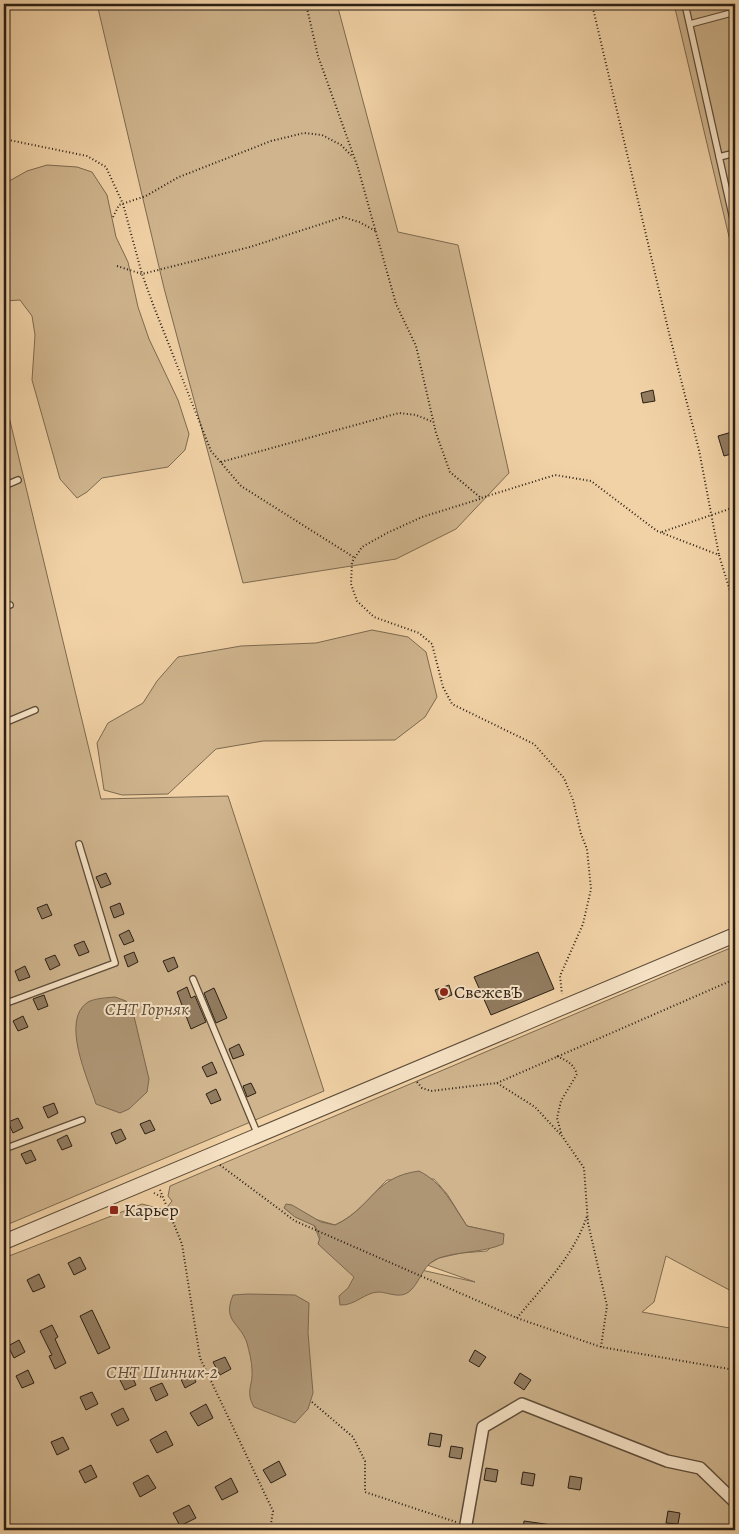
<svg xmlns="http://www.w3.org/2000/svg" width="739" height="1534" font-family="Alegreya,serif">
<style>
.green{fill:#cfb48d;stroke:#7d6a50;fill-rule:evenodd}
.water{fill:#ae9574;stroke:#7a664e}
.building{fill:#927c60;stroke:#2b1f14}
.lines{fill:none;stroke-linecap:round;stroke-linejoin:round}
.service-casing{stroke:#5c4c38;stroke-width:8}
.minor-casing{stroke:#5c4c38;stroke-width:14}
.tertiary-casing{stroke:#5c4c38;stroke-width:16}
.path{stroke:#2b1f14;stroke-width:2;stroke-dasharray:1 2.5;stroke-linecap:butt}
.service{stroke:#f6e2c5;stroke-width:5.5}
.minor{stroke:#f6e2c5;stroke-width:11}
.tertiary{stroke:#f6e2c5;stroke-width:14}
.poi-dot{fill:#8f2418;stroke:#f6e2c5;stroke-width:2}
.labels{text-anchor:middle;stroke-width:4;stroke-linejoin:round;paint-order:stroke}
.poi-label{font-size:18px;fill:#2b1f14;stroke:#f6e2c5;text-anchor:start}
.park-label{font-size:18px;font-style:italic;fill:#5c4c38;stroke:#f6e2c5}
</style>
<rect width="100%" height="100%" fill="#f1d2a6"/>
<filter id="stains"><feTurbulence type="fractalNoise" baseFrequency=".004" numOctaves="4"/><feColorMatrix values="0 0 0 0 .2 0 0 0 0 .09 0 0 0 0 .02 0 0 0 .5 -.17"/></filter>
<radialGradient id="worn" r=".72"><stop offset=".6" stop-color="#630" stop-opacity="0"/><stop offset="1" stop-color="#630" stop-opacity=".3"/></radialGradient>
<path class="green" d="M97,4h240l61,228 60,13 51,228 -53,56 -60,30 -153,24 -79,-295z
M674,4h61v258z
M47,165l30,2 15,5 15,23 9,42 12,25 10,45 11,32 29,61 11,34 -4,16 -17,17 -66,11 -15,14 -10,6 -17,-19 -28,-99 3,-45 -3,-19 -12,-16 -16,1v-117l23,-13z
M4,396l97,403 127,-3 96,295 -320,135z
M372,630l36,7 18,15 11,45 -12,20 -30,23 -132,1 -47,8 -48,45 -46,1 -18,-5 -7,-47 11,-20 35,-20 14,-22 21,-24 63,-11 75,-3z
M735,946v347l-69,-37 -12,46 -12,10 93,17v201h-731v-272l138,-54 23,6 7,-9 -4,-5 2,-10zM434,1179l13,15 20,32 37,8 -17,17 -26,2 -22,5 -12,7 48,17 -152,-34 -12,-30 24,7c22,-10 35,-28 52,-45z"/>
<path class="water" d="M115,997l11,4 7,11 16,67 -2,13 -18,17 -9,4 -24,-9c-8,-25 -36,-84 -8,-102 8,-4 18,-4 27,-5z
M419,1171c24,12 33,33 48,55l37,8 -1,10c-21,9 -43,7 -64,14 -16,6 -17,20 -27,31 -10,11 -21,4 -33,3 -14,0 -24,14 -39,13l-1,-9 9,-8 6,-11 -36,-33 2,-7 -5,-11 -20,-9 -11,-9 2,-4 6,1 29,17 14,3c37,-17 38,-48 84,-54z
M248,1294l47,1 14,8 -1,30 5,60 -5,16 -13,14 -41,-16c-9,-16 -1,-20 -2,-37 0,-8 -3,-19 -5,-27 -7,-21 -25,-21 -14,-48z"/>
<path class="building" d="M653,390l2,11 -12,2 -2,-10z
M732,432l3,21 -11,3 -6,-20z
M106,873l5,11 -10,4 -5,-11z
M120,903l4,11 -10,4 -4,-11z
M47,904l5,11 -10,4 -5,-11z
M129,930l5,11 -10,4 -5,-10z
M84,941l5,11 -10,4 -5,-11z
M134,952l4,10 -10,5 -4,-11z
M538,952l16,37 -63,26 -17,-38z
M55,955l5,10 -10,5 -5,-11z
M174,957l4,10 -10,5 -5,-11z
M25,966l5,11 -11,4 -4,-10z
M449,985l3,10 -13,5 -4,-10z
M187,987l4,11 4,-2 11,26 -15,7 -14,-37z
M214,988l13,30 -11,5 -12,-30z
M44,995l4,11 -10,4 -5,-11z
M23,1016l5,11 -10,4 -5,-10z
M239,1044l5,11 -11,4 -4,-10z
M212,1062l5,11 -10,4 -5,-10z
M251,1083l5,10 -9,4 -4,-11z
M216,1089l5,11 -10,4 -5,-10z
M54,1103l4,10 -10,5 -5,-11z
M18,1118l5,10 -10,5 -5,-11z
M150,1120l5,10 -10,4 -5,-10z
M121,1129l5,10 -10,5 -5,-11z
M67,1135l5,11 -10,4 -5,-10z
M31,1150l5,10 -10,4 -5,-10z
M80,1257l6,12 -12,6 -6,-12z
M39,1274l6,13 -12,5 -6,-12z
M92,1310l18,38 -12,6 -18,-38z
M52,1325l6,12 -3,2 11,24 -11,6 -6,-13 3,-1 -12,-24z
M19,1340l6,12 -11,6 -6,-12z
M475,1350l11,7 -7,10 -10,-6z
M225,1357l6,12 -11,6 -7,-13z
M28,1370l6,13 -12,5 -6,-12z
M190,1370l6,12 -11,6 -6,-13z
M130,1372l6,13 -11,5 -6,-12z
M520,1373l11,7 -7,10 -10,-7z
M162,1383l6,12 -12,6 -6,-13z
M92,1392l6,12 -12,6 -6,-13z
M206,1404l7,14 -15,8 -8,-13z
M123,1408l6,12 -12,6 -6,-12z
M166,1431l7,14 -16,8 -7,-13z
M430,1433l12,2 -2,12 -12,-2z
M63,1437l6,12 -12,6 -6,-13z
M451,1446l12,2 -2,11 -12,-2z
M279,1461l7,14 -15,8 -8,-13z
M91,1465l6,12 -12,6 -6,-12z
M486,1468l12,2 -2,12 -12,-2z
M523,1472l12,2 -2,12 -12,-2z
M148,1475l8,13 -16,9 -7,-14z
M570,1476l12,2 -2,12 -12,-2z
M231,1478l7,14 -16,8 -7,-13z
M189,1505l7,13 -16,8 -7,-13z
M668,1511l12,2 -2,11 -12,-1z
M524,1521l28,4 -1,5h-28z"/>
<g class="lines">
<g class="service-casing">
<path id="service" d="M685,4l50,224
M690,24l45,-12
M719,157l16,-4
M4,486l14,-6
M4,607l6,-2
M4,723l31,-13
M4,851l2,-1
M193,979l65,156
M4,1004l111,-41 -36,-119
M4,1149l78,-29"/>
</g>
<g class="minor-casing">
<path id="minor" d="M465,1530l18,-103 39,-23 145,57 33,7 35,34"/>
</g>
<g class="tertiary-casing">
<path id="tertiary" d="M4,1242l731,-307"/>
</g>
<path class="path" d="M306,4l12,52 40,112 38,136 20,42 20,87 14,39 31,26 74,-23 36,6 66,50 62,24 12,39 4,2
M592,4l77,329 30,117 20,105
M4,139l83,17 19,11 17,37 19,70 12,33 57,144 30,35 114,72
M113,217l6,-12 27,-9 33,-19 92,-36 33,-8 18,2 19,10 12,12
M117,266l25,8 108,-27 93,-30 16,5 17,9
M221,462l178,-49 17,2 17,7
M480,499l-58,18 -35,16 -25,14 -10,15 -1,22 6,17 17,16 45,16 13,11 11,43 9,17 82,40 30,34 9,22 8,34 6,15 4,40 -8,35 -23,52 2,18
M662,532l73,-25
M557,1056c10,5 16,7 20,18l-16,27 -4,17 5,18 22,32 4,55 19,83 -6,41
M417,1082l5,6 9,3 66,-8 38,24 26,28
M497,1083l238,-104
M220,1165l75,56 222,97 84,29 134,23
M160,1190l22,54 18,114 73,153 -3,19
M154,1193l9,5
M517,1318c26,-32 57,-62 70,-102
M312,1402l41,35 12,24v31l91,30"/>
<use href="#service" class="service"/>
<use href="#minor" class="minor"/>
<use href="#tertiary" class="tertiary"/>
</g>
<g class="poi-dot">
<circle cx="444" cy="992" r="5"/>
<rect x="109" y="1205" width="10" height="10" rx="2.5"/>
</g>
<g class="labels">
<g class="poi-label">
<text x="454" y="998">СвежевЪ</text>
<text x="124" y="1216">Карьер</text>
</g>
<g class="park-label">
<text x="147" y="1015">СНТ Горняк</text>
<text x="162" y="1378">СНТ Шинник-2</text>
</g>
</g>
<rect width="739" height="1534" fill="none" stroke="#f1d2a6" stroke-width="20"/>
<rect x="5" y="5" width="729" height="1524" fill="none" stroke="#2b1f14" stroke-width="2.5"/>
<rect x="10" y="10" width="719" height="1514" fill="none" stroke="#2b1f14"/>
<rect width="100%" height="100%" filter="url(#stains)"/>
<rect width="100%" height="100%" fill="url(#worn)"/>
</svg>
